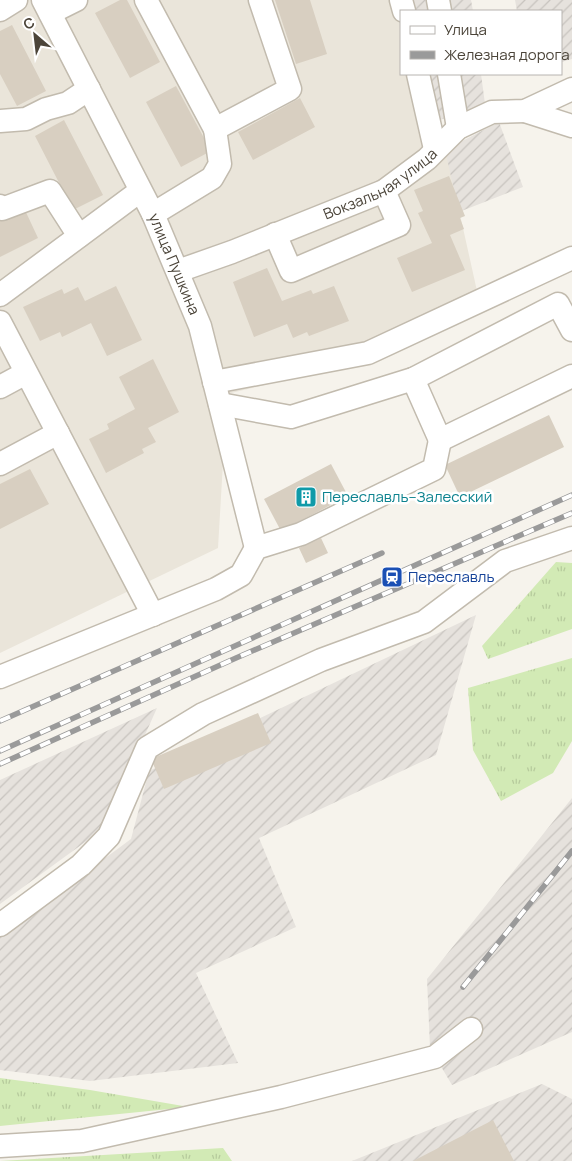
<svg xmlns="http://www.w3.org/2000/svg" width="572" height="1161" font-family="Manrope,sans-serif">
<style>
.residential{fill:#eae5da}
.industrial{fill:url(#industrial-furrows)}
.grass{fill:url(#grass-tufts)}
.building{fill:#d8cfc1}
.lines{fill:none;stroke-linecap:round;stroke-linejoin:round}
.minor-casing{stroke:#c2bbae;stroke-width:25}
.minor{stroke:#fff;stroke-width:22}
.rail-casing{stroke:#9a9a9a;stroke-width:5.5}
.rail{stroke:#fff;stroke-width:4;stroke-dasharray:11;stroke-linecap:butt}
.labels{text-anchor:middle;stroke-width:5;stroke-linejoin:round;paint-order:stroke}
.street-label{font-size:15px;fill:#4b4439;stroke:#fff}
.culture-label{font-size:15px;fill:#0d838f;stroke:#fff;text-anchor:start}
.transit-label{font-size:15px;fill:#164399;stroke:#fff;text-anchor:start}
</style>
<defs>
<pattern id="industrial-furrows" width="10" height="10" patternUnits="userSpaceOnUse" patternTransform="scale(1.25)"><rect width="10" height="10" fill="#e6e2dd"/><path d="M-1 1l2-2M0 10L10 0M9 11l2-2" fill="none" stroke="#c7c3be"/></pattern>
<pattern id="grass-tufts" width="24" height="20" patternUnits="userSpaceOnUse" patternTransform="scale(1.25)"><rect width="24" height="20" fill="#d2eab5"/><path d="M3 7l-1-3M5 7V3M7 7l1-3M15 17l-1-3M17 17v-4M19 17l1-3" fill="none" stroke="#b6ca9c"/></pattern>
</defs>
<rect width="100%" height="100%" fill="#f6f3ec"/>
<path class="residential" d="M0,0h422l-21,11v63h31l7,46 42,189 -109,50 -145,35 -9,154 -218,105z"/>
<path class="industrial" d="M412,0h59l2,11h-59z
M515,0h57v59l-11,3v-51h-44z
M425,74h56l4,30 -51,18z
M499,122l24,65 -64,25 -14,-62z
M476,615l-40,140 -177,83 37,89 -100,46 42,90 -148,18 -90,-11v-134l131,-97 18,-68z
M157,708l-54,121 -103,75v-124z
M572,798v234l-120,53 -22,-37 -3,-69z
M542,1084l30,15v62h-220z"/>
<path class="grass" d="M556,562l16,1v66l-84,30 -6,-13z
M572,658v83l-19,32 -52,28 -28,-51 -5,-62z
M0,1078l90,12 99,17 -189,19z
M223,1148l9,13h-232z"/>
<path class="building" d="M120,0h7l33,62 -30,16 -35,-65z
M275,0h35l17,54 -31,10z
M12,25l34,66 -29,15 -17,-32v-43z
M176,86l35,65 -30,16 -35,-65z
M300,98l15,29 -62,33 -15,-28z
M64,120l39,75 -30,15 -38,-74z
M449,176l16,40 -5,2 4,11 -14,6 15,35 -53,22 -15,-34 35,-15 -14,-30 5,-2 -9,-21z
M24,208l14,30 -38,19v-37z
M267,268l15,33 29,-11 2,4 21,-8 15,35 -40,15 -2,-4 -14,6 -6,-14 -33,13 -21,-55z
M116,286l26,54 -35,16 -16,-33 -29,14 -2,-5 -20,9 -17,-34 39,-18 2,5 14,-7 7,14z
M153,359l26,53 -31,16 8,14 -14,7 2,4 -38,20 -17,-34 20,-10 -2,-5 28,-15 -16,-32z
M549,415l15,32 -104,50 -15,-32z
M331,464l17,32 -67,35 -17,-32z
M30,469l19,35 -49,25v-45z
M321,538l7,15 -22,10 -7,-15z
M258,713l13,30 -107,46 -13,-30z
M493,1120l21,41h-101z"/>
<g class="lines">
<g class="minor-casing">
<g id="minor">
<path id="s1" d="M43,0l110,214 47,112 56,222"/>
<path d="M146,0l69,129"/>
<path d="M401,0l3,11"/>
<path d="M438,0l2,11"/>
<path d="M0,10l16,-10"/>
<path d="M50,13l26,-13"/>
<path d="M418,74l17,75"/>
<path d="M449,74l9,54"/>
<path d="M525,111l47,15"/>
<path d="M0,121l26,-2 20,-10 22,-6 21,-14"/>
<path d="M0,206l2,3 48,-18 29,45"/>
<path d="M153,214l59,-36 8,-14 -5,-35 75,-40 -30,-89"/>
<path d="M275,234l16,37 108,-46 -15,-34"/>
<path id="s2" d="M178,271l54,-19 152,-61 43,-32 31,-31 34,-16 33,-1 47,-22"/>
<path d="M0,295l140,-104"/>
<path d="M0,322l153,293"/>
<path d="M413,379l27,61 132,-64"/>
<path d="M214,382l154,-29 204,-95"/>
<path d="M0,387l26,-14"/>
<path d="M220,404l71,13 122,-38 145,-75 14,26"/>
<path d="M0,464l58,-31"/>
<path d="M0,677l216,-88 25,-14 15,-27 45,-14 133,-65 6,-29"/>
<path d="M0,925l81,-60 28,-29 38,-88 56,-34 118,-54 103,-38 81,-61 67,-23"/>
<path d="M0,1146l82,-5 199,-44 154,-40 36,-28"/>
</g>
</g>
<use href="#minor" class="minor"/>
<g class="rail-casing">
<path id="rail" d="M0,721l382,-168
M0,751l572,-256
M0,764l236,-106 336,-145
M463,987l109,-136"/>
</g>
<use href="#rail" class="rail"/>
</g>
<defs>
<g id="building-square" transform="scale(1.125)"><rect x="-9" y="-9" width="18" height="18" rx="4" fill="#0f9aa8" stroke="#fff"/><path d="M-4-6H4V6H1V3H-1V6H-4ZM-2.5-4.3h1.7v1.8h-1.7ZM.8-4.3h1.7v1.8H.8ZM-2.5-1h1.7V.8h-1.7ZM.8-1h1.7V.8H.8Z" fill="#fff"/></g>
<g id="station-square" transform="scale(1.125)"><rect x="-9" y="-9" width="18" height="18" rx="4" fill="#1a4fb4" stroke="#fff"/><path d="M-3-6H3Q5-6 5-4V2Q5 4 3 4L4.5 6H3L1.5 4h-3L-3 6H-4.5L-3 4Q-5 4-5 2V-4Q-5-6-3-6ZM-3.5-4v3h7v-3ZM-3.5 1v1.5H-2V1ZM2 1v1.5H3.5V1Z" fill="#fff"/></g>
</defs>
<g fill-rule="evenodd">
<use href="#building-square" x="306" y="497"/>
<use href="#station-square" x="392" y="577"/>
</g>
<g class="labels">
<g class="street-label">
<text dy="5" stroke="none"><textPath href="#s2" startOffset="221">Вокзальная улица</textPath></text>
<text dy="5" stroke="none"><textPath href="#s1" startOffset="295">улица Пушкина</textPath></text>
</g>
<g class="culture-label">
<text x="322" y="502">Переславль–Залесский</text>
</g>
<g class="transit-label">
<text x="408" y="582">Переславль</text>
</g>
</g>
<rect x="400" y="10" width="162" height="65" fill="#ffffff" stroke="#b7b4b0"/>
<rect x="410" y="26" width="25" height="8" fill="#ffffff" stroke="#b7b4b0"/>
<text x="444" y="35" font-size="15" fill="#4b4439">Улица</text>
<rect x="410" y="51" width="25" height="8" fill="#9a9a9a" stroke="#b7b4b0"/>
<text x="444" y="60" font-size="15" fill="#4b4439">Железная дорога</text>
<g transform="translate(35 35) rotate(332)" stroke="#ffffff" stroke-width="4" paint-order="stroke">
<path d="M0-4L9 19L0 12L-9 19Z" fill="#4b4439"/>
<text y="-8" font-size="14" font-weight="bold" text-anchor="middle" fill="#4b4439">С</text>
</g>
</svg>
